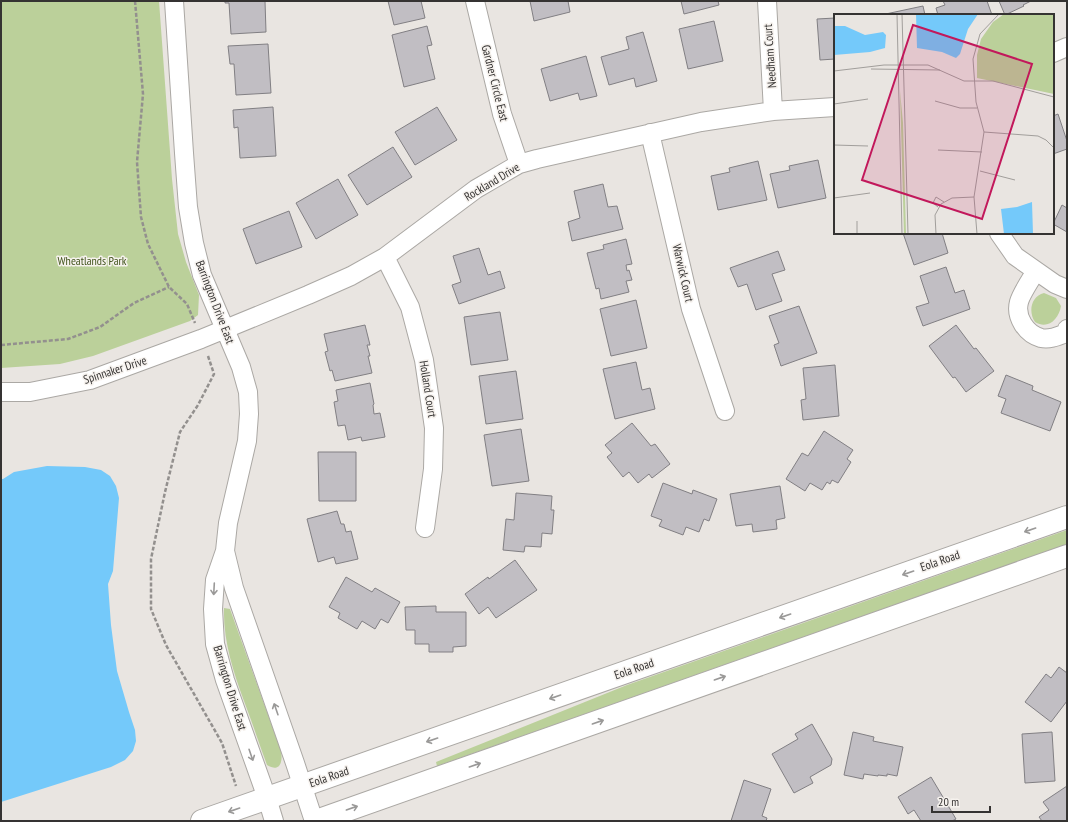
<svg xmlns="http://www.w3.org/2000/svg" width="1068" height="822" font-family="'PT Sans Narrow',sans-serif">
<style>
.green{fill:#bbd09a}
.water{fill:#74c9fa}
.building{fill:#c1bec3;stroke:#817f83}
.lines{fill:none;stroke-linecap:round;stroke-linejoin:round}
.minor-casing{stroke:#aba8a4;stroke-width:20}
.tertiary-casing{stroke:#aba8a4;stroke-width:24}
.path{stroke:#93908e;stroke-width:2.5;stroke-dasharray:4 2;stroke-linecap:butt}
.minor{stroke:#fff;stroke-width:18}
.tertiary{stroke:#fff;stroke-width:22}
.oneway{stroke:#9a9998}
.labels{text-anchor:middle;stroke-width:3;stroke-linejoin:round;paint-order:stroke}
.street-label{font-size:12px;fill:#353332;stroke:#f6f2ee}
.park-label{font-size:12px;fill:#43551e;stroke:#f6f2ee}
.inset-road{fill:none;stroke:#a19e9b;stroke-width:1}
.view{fill:#c2185b;fill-opacity:0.15;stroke:#c2185b;stroke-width:2}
.inset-edge{fill:none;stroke:#353332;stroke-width:2}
</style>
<rect width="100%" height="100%" fill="#e9e5e1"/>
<path class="green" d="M1,1h158l13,178 6,55 8,28 13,33 -1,20 -8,6 -97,35 -33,8 -59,4z
M1044,293l12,5 5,8c-2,13 -13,24 -26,16 -7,-10 -4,-26 9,-29z
M1067,530v14l-630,222 -1,-4 191,-77z
M224,608l6,1 51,142c2,11 -1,22 -14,14 -8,-22 -15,-43 -23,-64 -11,-30 -21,-61 -20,-93z"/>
<path class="water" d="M47,466l38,1 16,3 9,6 6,10 3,12 -6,73 -5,13 3,41 6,46 12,41 6,18 1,11 -3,10 -8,9 -14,7 -110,35v-323h2l11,-7z"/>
<path class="building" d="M225,1h40l1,31 -35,2 -2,-31h-4z
M388,1h33l4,17 -31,7z
M530,1h38l2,11 -36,9z
M681,1h37l1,4 -35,9z
M943,1h44l5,14h-54l-2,-7 9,-3z
M999,1h32l-8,4 1,1 -19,9z
M923,6l2,9h-44z
M835,18v41l-15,1 -3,-41z
M714,21l9,40 -35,8 -9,-40z
M427,26l5,19 -5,1 8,33 -31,8 -12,-52z
M643,32l14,49 -21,6 -2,-9 -25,7 -8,-28 28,-8 -3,-12z
M268,44l3,49 -35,2 -2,-31h-4l-2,-18z
M586,56l11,40 -17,4 -2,-7 -28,8 -9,-32z
M273,107l3,49 -36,2 -2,-31 -4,1 -1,-18z
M437,107l20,33 -42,25 -20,-33z
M1058,114l9,27v8l-14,5v-38z
M393,147l19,30 -45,28 -19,-30z
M818,160l8,38 -48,10 -8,-34 20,-4 -1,-4z
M758,161l9,39 -49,10 -7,-34 19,-4 -1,-4z
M338,179l20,36 -42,24 -20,-36z
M603,184l5,23 9,-1 6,23 -51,12 -4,-19 12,-4 -6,-27z
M1062,205l5,3v24l-14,-8z
M289,211l13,36 -46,17 -13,-35z
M903,233h39l6,20 -34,12z
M626,239l6,25 -6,1 1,6 2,-1 3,10 -6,1 3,11 -28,7 -2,-11 -3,1 -9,-36 17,-4 -1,-4z
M479,248l9,27 12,-4 5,17 -46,16 -7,-19 9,-3 -8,-26z
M778,251l7,19 -13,4 10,27 -26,9 -9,-26 -9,3 -8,-19z
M946,267l9,26 9,-3 6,19 -47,17 -7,-19 13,-4 -9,-27z
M636,300l11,48 -36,8 -11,-47z
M799,306l18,47 -36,13 -7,-21 5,-2 -10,-27z
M500,312l8,48 -37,5 -7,-48z
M365,325l5,20h-3l3,11h-2l4,17 -37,8 -3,-11 -2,1 -5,-19 3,-1 -4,-17z
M956,325l18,24 2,-1 18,23 -28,21 -11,-15 -2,1 -24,-32z
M636,362l6,28 8,-2 5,21 -40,10 -12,-50z
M835,365l4,51 -36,4 -2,-20 5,-1 -3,-31z
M516,371l7,48 -37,5 -7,-48z
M1006,375l27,11 -1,4 29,12 -11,29 -49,-18 5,-14 -8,-3z
M370,383l4,21 -1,1 1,9 6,-1 5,24 -23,4 -1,-4 -13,3 -3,-15 -7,1 -4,-24 4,-1 -2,-11z
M632,423l19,23 4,-2 15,20 -18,14 -3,-4 -11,9 -9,-11 -6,5 -16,-20 5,-4 -7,-8z
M521,429l8,52 -37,5 -8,-51z
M824,431l29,19 -6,9 4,3 -13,21 -6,-3 -2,4 -3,-2 -5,8 -12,-7 -5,8 -19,-12 16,-26 6,3z
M318,452h38v49h-37z
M663,483l29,11 1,-4 24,9 -8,22 -5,-2 -5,13 -13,-5 -3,8 -24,-9 3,-6 -11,-4z
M780,486l5,32 -9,2 1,9 -24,3 -1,-8 -16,2 -6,-32z
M516,493l36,3 -1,14h3l-2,24 -10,-1 -1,14 -16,-1 -1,6 -21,-2 3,-31 8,1z
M337,511l4,13h3l2,8 5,-1 7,28 -22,5 -2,-7 -16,5 -11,-43z
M515,560l22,30 -41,28 -8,-11 -9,7 -14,-20 23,-17 1,2z
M346,577l26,15 3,-4 25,14 -12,21 -7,-4 -6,10 -13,-8 -5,8 -19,-11 2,-5 -11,-6z
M436,606v6h30v34l-13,1v5h-24v-8h-14v-14h-9l-1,-23z
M1059,667l8,6v28l-16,21 -26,-20 21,-28 5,4z
M812,724l20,35 -1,6 -21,12 3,6 -19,10 -22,-39 26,-15 -3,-5z
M853,732l21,5 -1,4 30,6 -6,29 -10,-2v2l-9,-1v1l-14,-2 -1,5 -19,-4z
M1052,732l3,49 -30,2 -3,-49z
M931,777l25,42 -4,2h-31l-7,-11 -6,4 -10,-17z
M744,780l27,9 -9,27 5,2 -1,3h-35z
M1067,786v35h-25l-3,-4 10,-7 -6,-8z"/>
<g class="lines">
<g class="minor-casing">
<path id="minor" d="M174,1l10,152 4,54 6,36 8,32 39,92 7,25 1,22 -2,27 -19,82 -3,28 -10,29 -2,29 2,35 10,36 42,118 7,23
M475,1l27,113 17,50
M767,1l6,110
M1053,53l14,-6
M650,133l41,176 34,102
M999,233l16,23 40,28 12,5
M385,257l25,50 14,53 10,68 -1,41 -8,59
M1036,271c-5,8 -15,23 -17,31 -4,15 7,32 22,36 9,2 17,-2 25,-5l1,-4
M1,392h29l60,-12 111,-41 107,-44 43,-19 34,-19 91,-68 43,-25 18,-5 164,-37 72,-11 62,-4
M225,551l9,37 61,175 19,58"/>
</g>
<g class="tertiary-casing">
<path id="tertiary" d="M202,821l865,-304
M316,821l751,-265"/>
</g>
<path class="path" d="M135,1l8,93 -6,68 4,55 7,27 21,43 18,17 8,19
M1,345l67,-6 32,-12 34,-24 35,-16
M208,356l6,18 -16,31 -18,27 -15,60 -14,67v50l15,36 56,98 14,43"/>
<use href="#minor" class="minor"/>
<use href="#tertiary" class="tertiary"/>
</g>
<defs><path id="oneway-shaft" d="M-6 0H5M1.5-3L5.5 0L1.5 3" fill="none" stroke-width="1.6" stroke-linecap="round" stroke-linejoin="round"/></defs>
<g class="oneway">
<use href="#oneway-shaft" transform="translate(1030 530) rotate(161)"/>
<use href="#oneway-shaft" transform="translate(908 573) rotate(161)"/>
<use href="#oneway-shaft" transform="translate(214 589) rotate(93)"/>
<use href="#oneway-shaft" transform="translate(785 616) rotate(161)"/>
<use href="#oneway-shaft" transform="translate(720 678) rotate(-19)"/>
<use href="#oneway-shaft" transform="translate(555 697) rotate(161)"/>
<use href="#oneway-shaft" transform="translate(276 709) rotate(-109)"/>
<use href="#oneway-shaft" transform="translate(598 722) rotate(-19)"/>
<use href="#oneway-shaft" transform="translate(432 740) rotate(161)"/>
<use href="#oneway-shaft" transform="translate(251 755) rotate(71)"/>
<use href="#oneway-shaft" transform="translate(475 765) rotate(-19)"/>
<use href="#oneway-shaft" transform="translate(352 808) rotate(-19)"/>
<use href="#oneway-shaft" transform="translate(234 810) rotate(161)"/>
</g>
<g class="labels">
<g class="street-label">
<text transform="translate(770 56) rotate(-94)" y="4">Needham Court</text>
<text transform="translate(495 83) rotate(76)" y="4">Gardner Circle East</text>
<text transform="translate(492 182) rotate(-31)" y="4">Rockland Drive</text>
<text transform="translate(683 273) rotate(77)" y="4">Warwick Court</text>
<text transform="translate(215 302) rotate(69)" y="4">Barrington Drive East</text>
<text transform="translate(115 370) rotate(-18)" y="4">Spinnaker Drive</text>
<text transform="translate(428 389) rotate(81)" y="4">Holland Court</text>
<text transform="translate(940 561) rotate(-19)" y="4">Eola Road</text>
<text transform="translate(634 669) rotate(-19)" y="4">Eola Road</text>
<text transform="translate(230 688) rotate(73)" y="4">Barrington Drive East</text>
<text transform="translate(329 777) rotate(-19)" y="4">Eola Road</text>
</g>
<g class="park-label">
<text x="92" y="265">Wheatlands Park</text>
</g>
</g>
<g transform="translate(834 14)">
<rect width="220" height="220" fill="#e9e5e1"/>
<path d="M170,0h50v80l-77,-16v-23l4,-16 12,-17zM66,77l3,32 3,111h-2z" fill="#bbd09a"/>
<path d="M82,0h62l-10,15 -8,25 -4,4 -14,-6 -25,-4zM1,12h10l20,9 18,-3 3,3 -1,13 -15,4 -36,3zM198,188l1,32h-29l-3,-25 16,-2z" fill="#74c9fa"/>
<path class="inset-road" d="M63,0l5,220M68,0l6,220M37,55l69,1M0,57l50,-6h44l36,16h29l61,16M101,87l25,7h17M0,90l34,-5M150,118l54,4 8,4 8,8M0,131l34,1M104,136l44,2M146,157l35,9M0,184l36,-5M104,193l-5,-4 3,-6 8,5M23,207v13M102,220l-1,-19 6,-11 11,-6 22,-1M143,220l-3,-37 10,-65 -8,-30 -3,-43 7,-25 19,-20"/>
<path class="view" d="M79,11l119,39 -50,155 -120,-39z"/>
<rect width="220" height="220" class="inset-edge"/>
</g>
<rect width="1068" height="822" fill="none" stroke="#353332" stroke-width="4"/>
<path d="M932 806v6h58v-6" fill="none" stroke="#353332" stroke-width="2"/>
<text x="938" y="806" font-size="12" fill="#353332" stroke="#f6f2ee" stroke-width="3" paint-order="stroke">20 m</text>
</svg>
